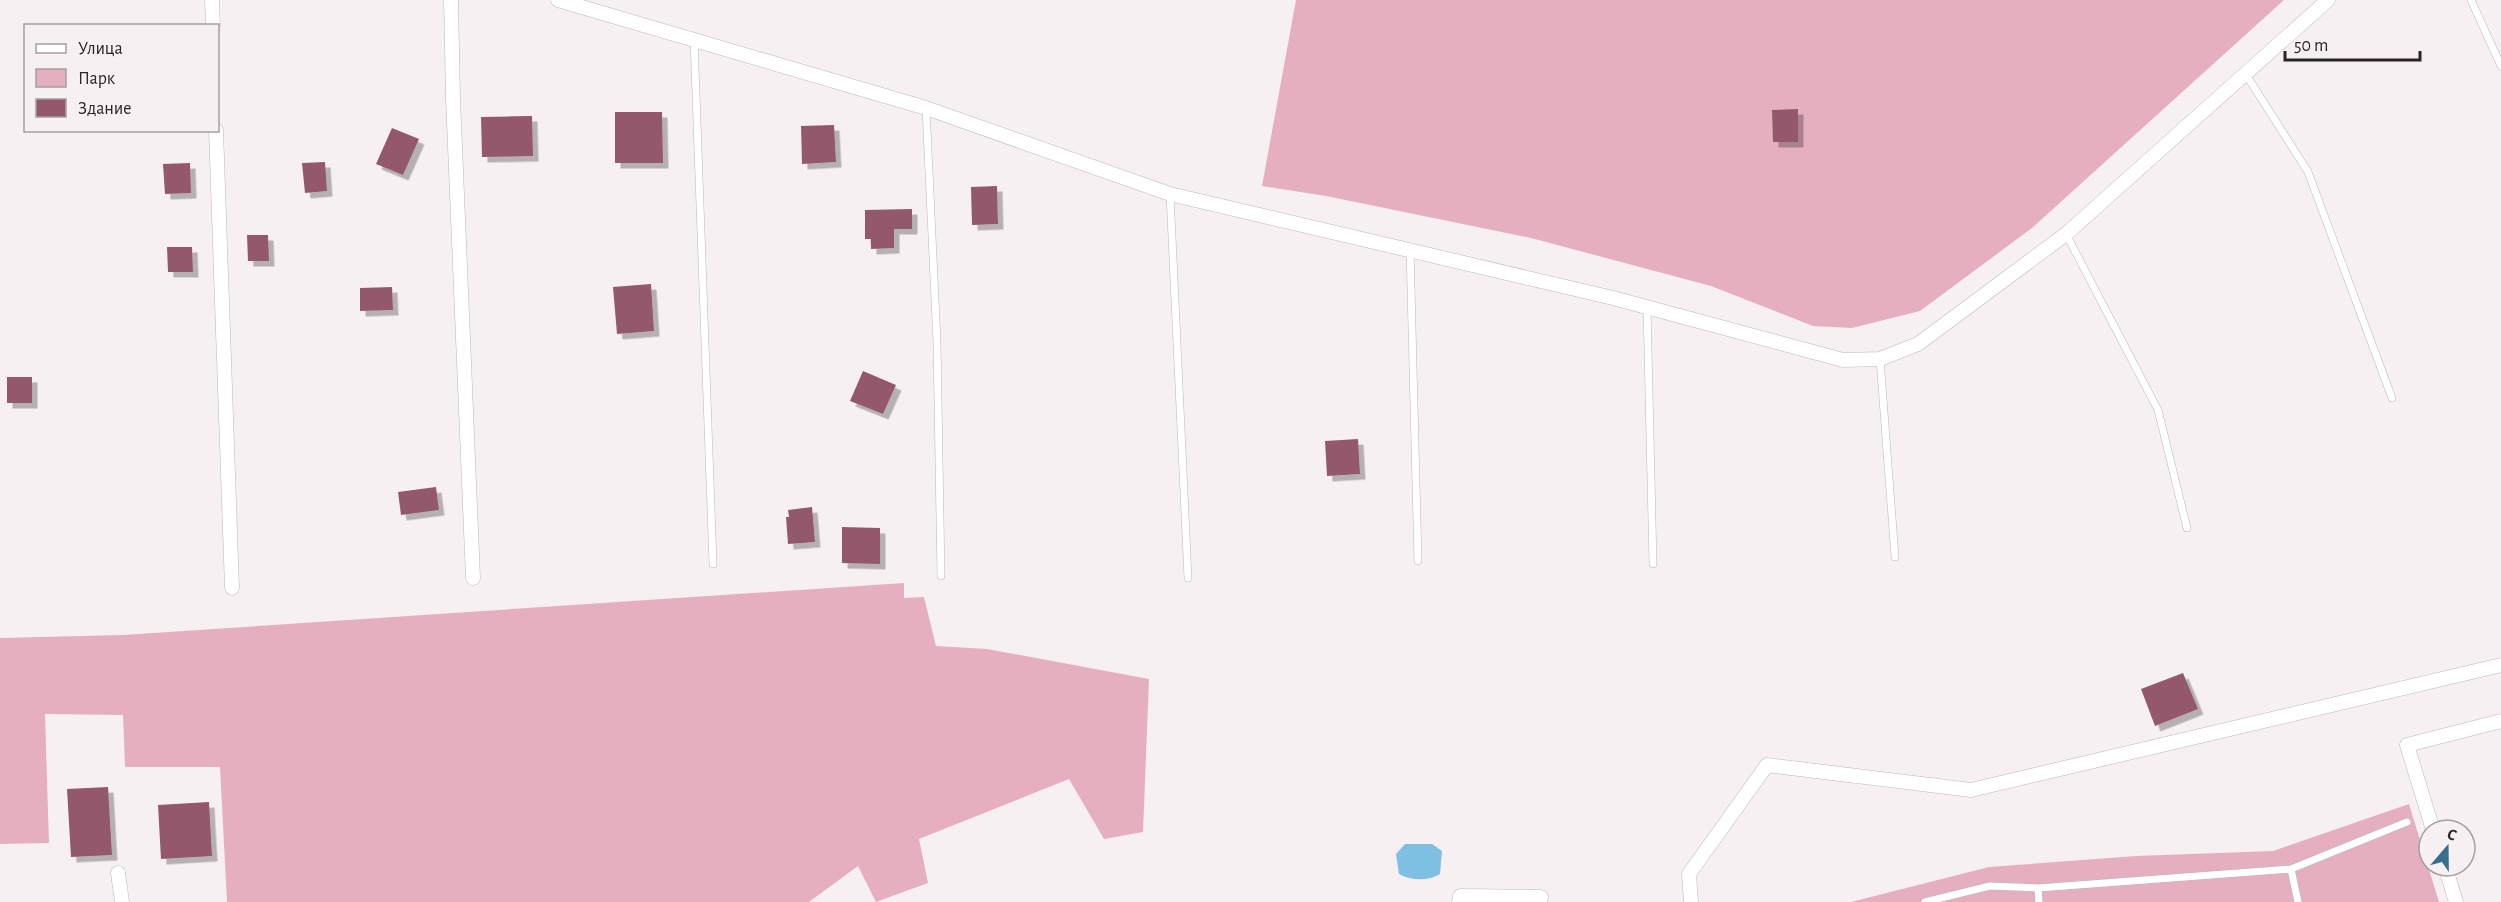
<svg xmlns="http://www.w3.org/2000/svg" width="2501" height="902" font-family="'Alegreya Sans',sans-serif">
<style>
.green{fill:#e6afc0}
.water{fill:#7dc0e1}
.building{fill:#94586d;filter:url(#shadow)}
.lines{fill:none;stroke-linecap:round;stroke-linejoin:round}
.service-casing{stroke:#beb7b9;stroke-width:8}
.minor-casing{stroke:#beb7b9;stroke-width:15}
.service{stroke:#fff;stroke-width:7}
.minor{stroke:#fff;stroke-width:14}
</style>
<defs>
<filter id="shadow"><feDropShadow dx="5.5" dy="5.5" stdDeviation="0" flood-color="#0004"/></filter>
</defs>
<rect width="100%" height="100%" fill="#f7f0f2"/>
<path class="green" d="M1296,0h988l-252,228 -112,83 -68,17 -39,-2 -102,-40 -180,-48 -205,-42 -64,-10z
M904,583v15l20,-1 12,49 51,3 162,30 -6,153 -39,7 -35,-60 -150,60 9,44 -52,19 -18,-36 -49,36h-582l-7,-135h-95l-2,-52 -78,-1 4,129 -49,1v-206l123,-3z
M2409,804l30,98h-588l138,-35 147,-11 137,-5z"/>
<path class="water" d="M1405,844h27l10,7 -2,23c-11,7 -29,7 -41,0l-3,-20z"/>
<path class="building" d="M1798,109v33h-25l-1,-32z
M615,112h47l1,51h-48z
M532,116l1,40 -51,1 -1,-40z
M834,125l2,37 -34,2 -1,-38z
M392,128l27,11 -16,36 -27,-11z
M325,162l2,29 -22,2 -3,-30z
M190,163l1,30 -26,1 -2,-30z
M997,186l1,38 -26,1 -1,-38z
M912,209v20h-18v19l-23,1v-10h-6v-29z
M247,235h21l1,26h-21z
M167,247h25l1,25h-25z
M651,284l3,47 -37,3 -4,-47z
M392,287l1,23 -33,1v-23z
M863,371l33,14 -13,29 -33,-13z
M7,377h25v26h-25z
M1358,439l2,35 -33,2 -2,-35z
M436,487l3,23 -38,5 -3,-23z
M812,507l3,35 -27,2 -2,-27h3l-1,-7z
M842,527l38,1v36l-38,-1z
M2183,673l15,36 -43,17 -14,-37z
M108,787l4,68 -41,2 -4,-68z
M209,802l3,54 -51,3 -3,-54z"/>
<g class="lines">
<g class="service-casing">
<path id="service" d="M2471,0l30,66
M694,39l19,525
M2245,73l63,99 84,226
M926,108l11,234 4,234
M1170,194l18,384
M2066,234l92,176 29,118
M1410,249l8,312
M1647,307l6,257
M1880,359l15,198
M2291,869l7,33
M2038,888l1,14
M1925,902l65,-16 48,2 253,-19 116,-47"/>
</g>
<g class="minor-casing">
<path id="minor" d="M212,0l1,26
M451,0l2,98 20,480
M558,0l368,108 244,86 443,104 230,62 37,-1 38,-15 148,-110 262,-234
M216,130l16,458
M2433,830l-26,-85 94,-24
M2445,866l11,36
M118,873l4,29
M1459,902l1,-6 81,1 -1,5
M1691,902l-2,-28 78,-109 204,25 530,-125"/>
</g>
<use href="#service" class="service"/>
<use href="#minor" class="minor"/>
</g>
<rect x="24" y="24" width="195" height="108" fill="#f7f0f2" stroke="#a49fa0" stroke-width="1.5"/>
<rect x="36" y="44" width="30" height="9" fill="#ffffff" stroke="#a49fa0" stroke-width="1.5"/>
<text x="78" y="54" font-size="18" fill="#282526">Улица</text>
<rect x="36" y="69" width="30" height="18" fill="#e6afc0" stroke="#a49fa0" stroke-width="1.5"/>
<text x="78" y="84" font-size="18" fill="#282526">Парк</text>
<rect x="36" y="99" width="30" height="18" fill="#94586d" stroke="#a49fa0" stroke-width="1.5"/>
<text x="78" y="114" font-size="18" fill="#282526">Здание</text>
<g transform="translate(2447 848) rotate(20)"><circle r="28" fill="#f7f0f2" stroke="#a49fa0" stroke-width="1.5"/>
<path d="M0-4.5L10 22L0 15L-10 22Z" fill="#37708a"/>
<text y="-9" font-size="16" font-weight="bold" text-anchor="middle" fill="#282526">С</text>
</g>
<path d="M2285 51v9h135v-9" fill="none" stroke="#282526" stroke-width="3"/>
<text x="2294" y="51" font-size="18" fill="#282526" stroke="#f7f0f2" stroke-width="4.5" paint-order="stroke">50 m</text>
</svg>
